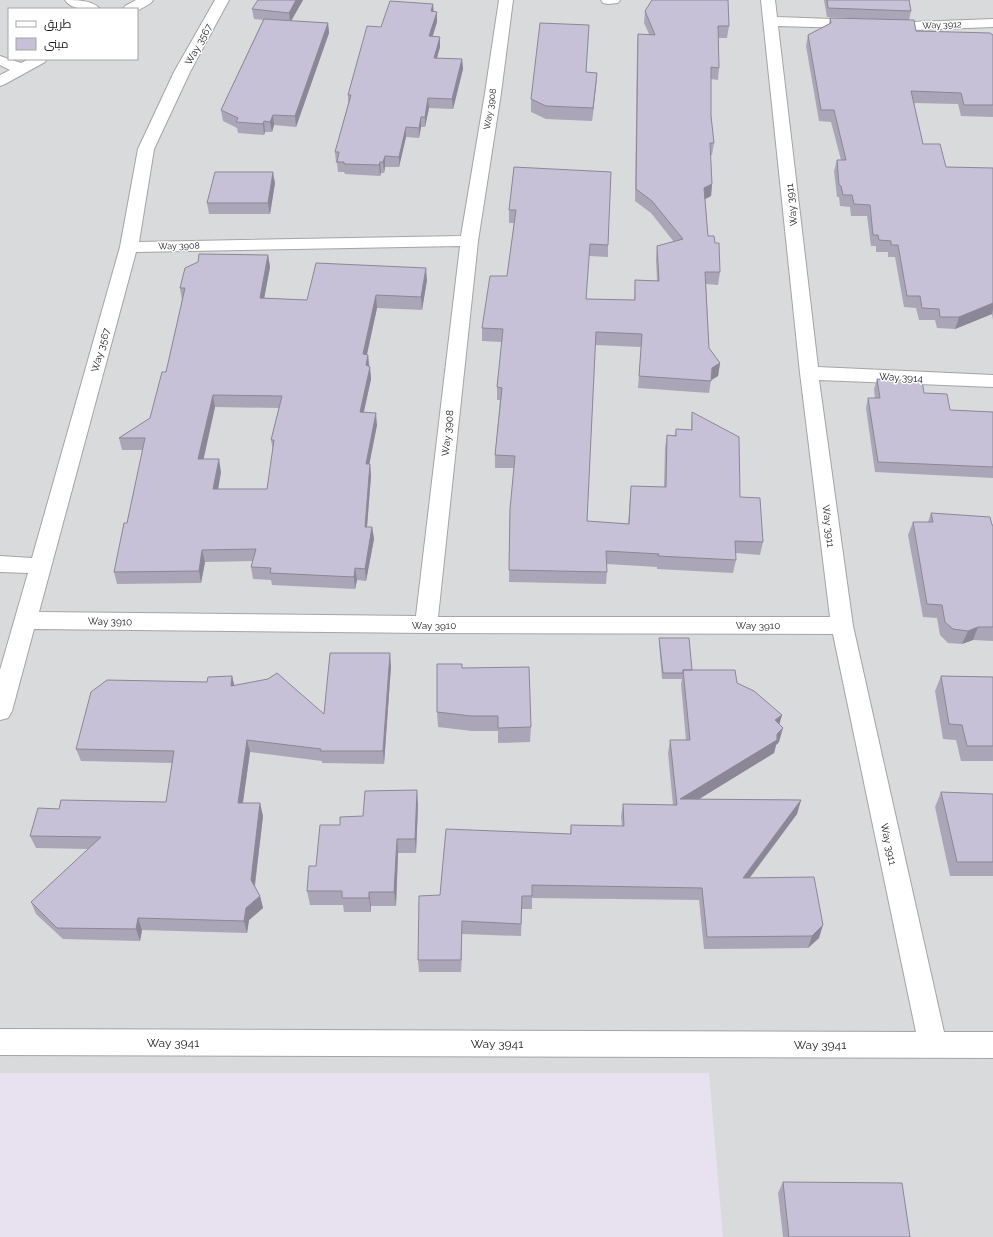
<svg xmlns="http://www.w3.org/2000/svg" width="993" height="1237" font-family="Raleway,Cairo,sans-serif">
<style>
.residential{fill:#d9dadb;fill-rule:evenodd}
.lines{fill:none;stroke-linecap:round;stroke-linejoin:round}
.minor-casing{stroke:#a4a4a4;stroke-width:2}
.minor{fill:#fff;fill-rule:evenodd}
.wall{fill:#aaa6b8;fill-rule:evenodd}
.shaded-wall{fill:#8b8796}
.building{fill:#c6c1d6;stroke:#8b8796;fill-rule:evenodd}
.labels{text-anchor:middle;stroke-width:3;stroke-linejoin:round;paint-order:stroke}
.far-street-label{font-size:9px;fill:#1d1d1d;stroke:#fff}
.street-label{font-size:10px;fill:#1d1d1d;stroke:#fff}
.near-street-label{font-size:12px;fill:#1d1d1d;stroke:#fff}
</style>
<rect width="100%" height="100%" fill="#e8e1ef"/>
<path class="residential" d="M0,0h993v1237h-270l-14,-164h-709zM9,9h128v50h-128z"/>
<g class="lines">
<g class="minor-casing">
<path id="minor" d="M65,0c11,0 28,0 35,9 -11,0 -28,2 -35,-9z
M136,0h17l-2,3 -14,8v-2h-14l2,-3z
M215,0h14l-39,72 -36,77 -15,93 322,-6 24,-143 14,-93h14l-12,93 -23,148 -40,376h392l-30,-244 -39,-373h14l2,17 136,5 80,-3v8l-80,3 -135,-4 40,341 175,8v12l-174,-7 34,246 91,406h49v26l-993,-3v-26l916,3 -83,-398 -407,-1 -392,-4 -22,82 -4,7 -8,2v-50l28,-97 -28,-1v-16l32,2 88,-311 18,-98 36,-77zM460,246l-44,370 -377,-4 97,-360z
M601,0h19l-2,3 -10,1 -5,-1z
M0,56l21,7 8,-4h18l-2,3 -40,22 -5,2v-11l10,-5 -10,-5z"/>
</g>
<use href="#minor" class="minor"/>
</g>
<path class="wall" d="M303,0l-12,21 37,2 1,10 -33,94 -22,-2 -2,7h-7l-1,3 -26,-2 -1,-5 -14,-7 -2,-11 42,-90 -9,-1 -2,-10z
M824,0h85l2,11 -2,9 7,11 77,4v82l-32,-1 -3,-12 -44,-1 9,41 23,23 47,1v152l-1,-6 -37,15 -18,-1 -2,-8h-16l-3,-12 -12,-1 -9,-50h-7v-5h-12v-6h-5l-4,-30h-16l-1,-9 -10,-1 -1,-9h-2l-3,-26 3,-11h4l-10,-38 -12,-1 -13,-75 2,-11 21,-11 1,-6 66,2 -69,-3z
M433,4v7l4,11 -4,14 7,1v10l-3,11 25,1 1,10 -10,40 -24,-1 -4,19h-4l-2,11 -13,-1 -7,30h-14l-1,6h-3l-1,3 -35,-2 -1,-2h-6l-1,-9h-1l-1,-11 13,-48v-9l33,-68z
M645,11l84,15 -2,12h-9l1,30 -1,12 -7,-1v37l3,27 -2,12h-2l2,29 -1,12 -6,3 3,37 12,36 -2,13 -12,-1 3,64 11,15 -2,13 -7,4 -2,13 -71,-5 3,-41 -46,-2 -8,176 41,3 3,-38 33,1 1,-39 2,-13h8l1,-6 15,1 1,-18 48,85 23,45 -3,13 -25,-2 1,7 -3,13 -76,-4v-2l-50,-3v8l-1,12 -97,-2 1,-73 4,-41h-19v-13l5,-55h-3v-13l5,-45 -20,-1v-13l25,-52 7,-53h-5v-13l5,-43 94,78v12l-19,-1 -3,43 48,1 1,-20 22,1 -1,-22 1,-13 17,-4 -23,-29 -16,-12 2,-155 1,-12h11l-5,-11z
M589,25l-3,47 11,1 -1,13 -4,35 -46,-2 -15,-7v-13z
M275,183l-5,31h-61l-2,-11z
M268,255l2,12 -6,31 43,2 120,-20 -5,30 -45,-2 -10,47h1l3,24 -7,33 13,13 -8,39h1l1,12 -4,51h5l2,12 -8,42 -9,-1 -2,9 -83,-4 -1,-5 -18,-1 -2,-12 2,-6 -48,1 -4,21 -84,1 -3,-12 13,-49 16,-73h-21l-3,-12 31,-20 16,-46 12,-53 4,-19 -2,-12zM215,407l64,1 -8,32 2,11 -6,38h-49l3,-17 -18,-13z
M877,379l47,14 26,17 43,2v66l-118,-6 -9,-64 2,-10h7l-1,-9z
M931,513l62,12v116l-20,-1 -11,4 -14,-1 -8,-8 -3,-17 -14,-1 -15,-82 5,-13h15z
M659,638l33,32 45,13 45,32 -3,9v18l-3,3 -2,8 -75,46 102,1 -4,14 -48,64 70,60 -11,10 -104,1 -5,-49 -167,-2v11h-10l-1,27 -59,-2 -1,38h-42l-1,-12 22,-65 130,-61 1,-9 51,1 -1,-9 2,-13 50,1 -5,-52 2,-13h16l-5,-56 1,-5h-20l-3,-36z
M391,666l-7,98 -62,-1v-2l-72,-9 -7,51 20,13 -8,70 5,10 3,12 -14,12 -2,13 -105,-3 -2,11 -77,-2 -27,-25 -5,-12 57,-53 -52,-1 -6,-12 29,-27 107,-7 6,-39 -91,-2 -5,-12 156,-73 2,9 90,29z
M462,668l69,59 -1,15 -32,1v-12h-26l-34,-4 -1,-15z
M941,676l52,1v84h-32l-5,-21 -13,-1 -8,-48z
M941,792l52,2v82h-43l-15,-69z
M418,805l-2,48h-18l-2,53h-25v6h-27l-1,-7h-33l-3,-14 9,-25 24,-41 23,-9z
M783,1182l127,55h-127l-5,-44z"/>
<path class="shaded-wall" d="M296,0h7l-13,23 -1,-10z
M433,4l1,10 -3,-3z
M437,12v10l-8,24v-10z
M328,23l1,10 -33,94 -1,-11z
M440,37v10l-6,21v-10z
M462,59l1,10 -10,40 -1,-10z
M597,73l-1,13 -4,35 1,-13z
M428,98l1,10 -4,19v-10z
M273,115l1,10 -2,7 -2,-10z
M421,117v10l-2,11v-10z
M264,121l1,11 -1,3 -1,-11z
M406,127v10l-7,30v-10z
M385,156v11l-1,6 -1,-11z
M380,162l1,11 -1,3 -1,-11z
M273,172l2,11 -5,31 -2,-11z
M712,184l-1,12 -9,5 2,-13z
M268,255l2,12 -8,43 -2,-12z
M426,268l1,12 -5,30 -1,-13z
M376,295l1,13 -13,59 -1,-13z
M993,303v6l-1,5 -37,15 4,-12z
M368,355l1,12 -3,-2z
M720,363l-2,13 -8,5 2,-13z
M370,367l1,12 -10,45 -1,-12z
M213,395l2,12 -14,64 -3,-12z
M376,413l1,12 -10,51 -1,-12z
M219,459l2,13 -5,29 -3,-12z
M370,464l1,12 -5,63 -1,-12z
M372,527l2,12 -8,42 -1,-12z
M202,550l3,12 -4,21 -2,-12z
M355,568l2,12 -2,9 -1,-12z
M978,627l-5,13 -11,4 6,-13z
M390,653l1,13 -7,98 -1,-13z
M232,676l3,13 -4,-3z
M782,715l-4,14 -3,-9z
M783,728l-4,14 -3,3 -2,8 -96,59 2,-13 97,-65z
M247,740l3,12 -9,63 -3,-12z
M417,790l1,15 -2,48 -1,-14z
M801,800l-4,14 -57,77 3,-13z
M260,803l3,13 -9,75 -3,-11z
M397,839l1,14 -2,53 -2,-14z
M369,892l2,14v6l-2,-14z
M260,896l3,12 -14,12 -2,13 -3,-12 2,-13z
M138,918l4,12 -2,11 -4,-12z
M462,921v13l-1,38v-12z
M823,925l-4,13 -11,10 4,-12z"/>
<path class="building" d="M258,0h38l-7,13 -37,-4z
M652,0h76l1,26h-11l1,42 -8,-1v49l3,27h-4l2,41 -8,4 4,48h6l1,7h4l1,29h-15l4,76 11,15 -8,5 -1,13 -72,-5 3,-42 -46,-2 -9,189 42,3 2,-38 35,1 1,-52 9,1v-7l16,1v-18l47,25 1,60 20,1 3,44 -28,-1 1,19 -78,-4 1,-2 -53,-3 1,21 -98,-2 1,-61 5,-53 -20,-1 7,-67 -5,-1 6,-58 -21,-1 8,-52h17l9,-66h-7l5,-43 97,5 -3,73 -18,-1 -4,55 49,1v-20l24,1 -2,-35 26,-7 -31,-38 -16,-12 2,-155 17,1 -10,-24z
M827,0h82l2,11 -83,-3z
M390,1l43,3 -2,7 6,1 -8,24 11,1 -6,21 28,1 -10,40 -24,-1 -3,19h-4l-2,11 -13,-1 -7,30 -14,-1 -2,6h-3l-1,3 -35,-1v-2h-7l2,-10h-4l16,-57h-3l19,-69 14,1z
M830,18l84,2 2,11 74,2 3,2v70h-29l-3,-12 -50,-2 12,53h17l6,23 47,1v135l-34,14h-19l-1,-8 -17,-1 -2,-12h-13l-9,-51h-7v-4l-12,-1 -1,-5h-5l-3,-30 -16,-1 -2,-9h-9l-2,-9 -2,-1 -2,-25h9l-12,-50h-13l-13,-75 23,-12z
M264,19l64,4 -33,93 -22,-1 -3,7 -6,-1 -1,3 -27,-2 2,-4 -17,-8z
M540,23l49,2 -3,47 11,1 -4,35 -47,-2 -15,-7z
M215,172h58l-5,31h-61z
M199,254l69,1 -8,43 47,2 9,-37 110,5 -5,29 -45,-2 -13,59 5,1 -2,10 4,2 -10,45 16,1 -10,51h4l-5,63h7l-7,42 -10,-1 -1,9 -84,-4 1,-5 -20,-1 5,-18 -54,1 -3,21 -85,1 10,-49h3l18,-85h-26l31,-20 12,-46h4l12,-53 7,-31h-5l5,-20 13,-6zM213,395l69,1 -11,44h3l-7,49h-54l6,-30h-21z
M877,379l45,2 2,12 23,1 3,16 43,2v55l-115,-5 -10,-64h12z
M931,513l59,4 2,8h1v102h-15l-10,4 -15,-2 -8,-7 -3,-17 -15,-1 -14,-82h20z
M659,638h30l3,32h-9v3h-20z
M330,653h60l-7,98h-63l1,-2 -74,-9 -9,63h22l-9,77 9,16 -14,12 -2,13 -106,-3 -2,11 -79,-1 -26,-26 70,-65 -71,-1 8,-28 21,1 2,-9 105,2 8,-51 -98,-2 15,-57 16,-12 100,2 1,-5 24,-1 -1,10 37,-7 9,-6 47,41z
M437,664h25v4l67,-1 2,60 -33,1v-12h-27l-34,-4z
M683,670h52l2,13 17,8 28,24 -7,5 8,8 -6,6v6l-97,59 121,1 -58,78 71,-1 9,48 -11,11 -105,1 -5,-49 -170,-3v11h-10l-1,28 -59,-3 -1,39h-43l1,-64 21,-1 6,-66 125,5v-9l53,1 -1,-22 54,1 -7,-65h20z
M941,676l52,1v69h-26l-5,-21 -13,-1z
M417,790l-2,49h-18l-3,53h-25v6h-27v-7h-35l2,-25h7l4,-41h20v-8l23,-1 2,-25z
M941,792l52,2v68h-36z
M783,1182l119,1 8,54h-121z"/>
<g class="labels">
<g class="far-street-label">
<text transform="translate(942 25) rotate(-2)" y="3">Way 3912</text>
<text transform="translate(490 109) rotate(-81)" y="3">Way 3908</text>
<text transform="translate(179 246) rotate(-1)" y="3">Way 3908</text>
</g>
<g class="street-label">
<text transform="translate(198 44) rotate(-61)" y="4">Way 3567</text>
<text transform="translate(791 205) rotate(-96)" y="4">Way 3911</text>
<text transform="translate(100 350) rotate(-74)" y="4">Way 3567</text>
<text transform="translate(901 377) rotate(3)" y="4">Way 3914</text>
<text transform="translate(447 433) rotate(-84)" y="4">Way 3908</text>
<text transform="translate(829 526) rotate(83)" y="4">Way 3911</text>
<text transform="translate(110 621) rotate(1)" y="4">Way 3910</text>
<text x="434" y="629">Way 3910</text>
<text x="758" y="629">Way 3910</text>
<text transform="translate(889 844) rotate(78)" y="4">Way 3911</text>
</g>
<g class="near-street-label">
<text x="173" y="1047">Way 3941</text>
<text x="497" y="1048">Way 3941</text>
<text x="820" y="1049">Way 3941</text>
</g>
</g>
<rect x="8" y="8" width="130" height="52" fill="#ffffff" stroke="#a5a5a5"/>
<rect x="16" y="21" width="20" height="6" fill="#ffffff" stroke="#a5a5a5"/>
<text x="44" y="28" font-size="12" fill="#1d1d1d">طريق</text>
<rect x="16" y="38" width="20" height="12" fill="#c6c1d6" stroke="#a5a5a5"/>
<text x="44" y="48" font-size="12" fill="#1d1d1d">مبنى</text>
</svg>
